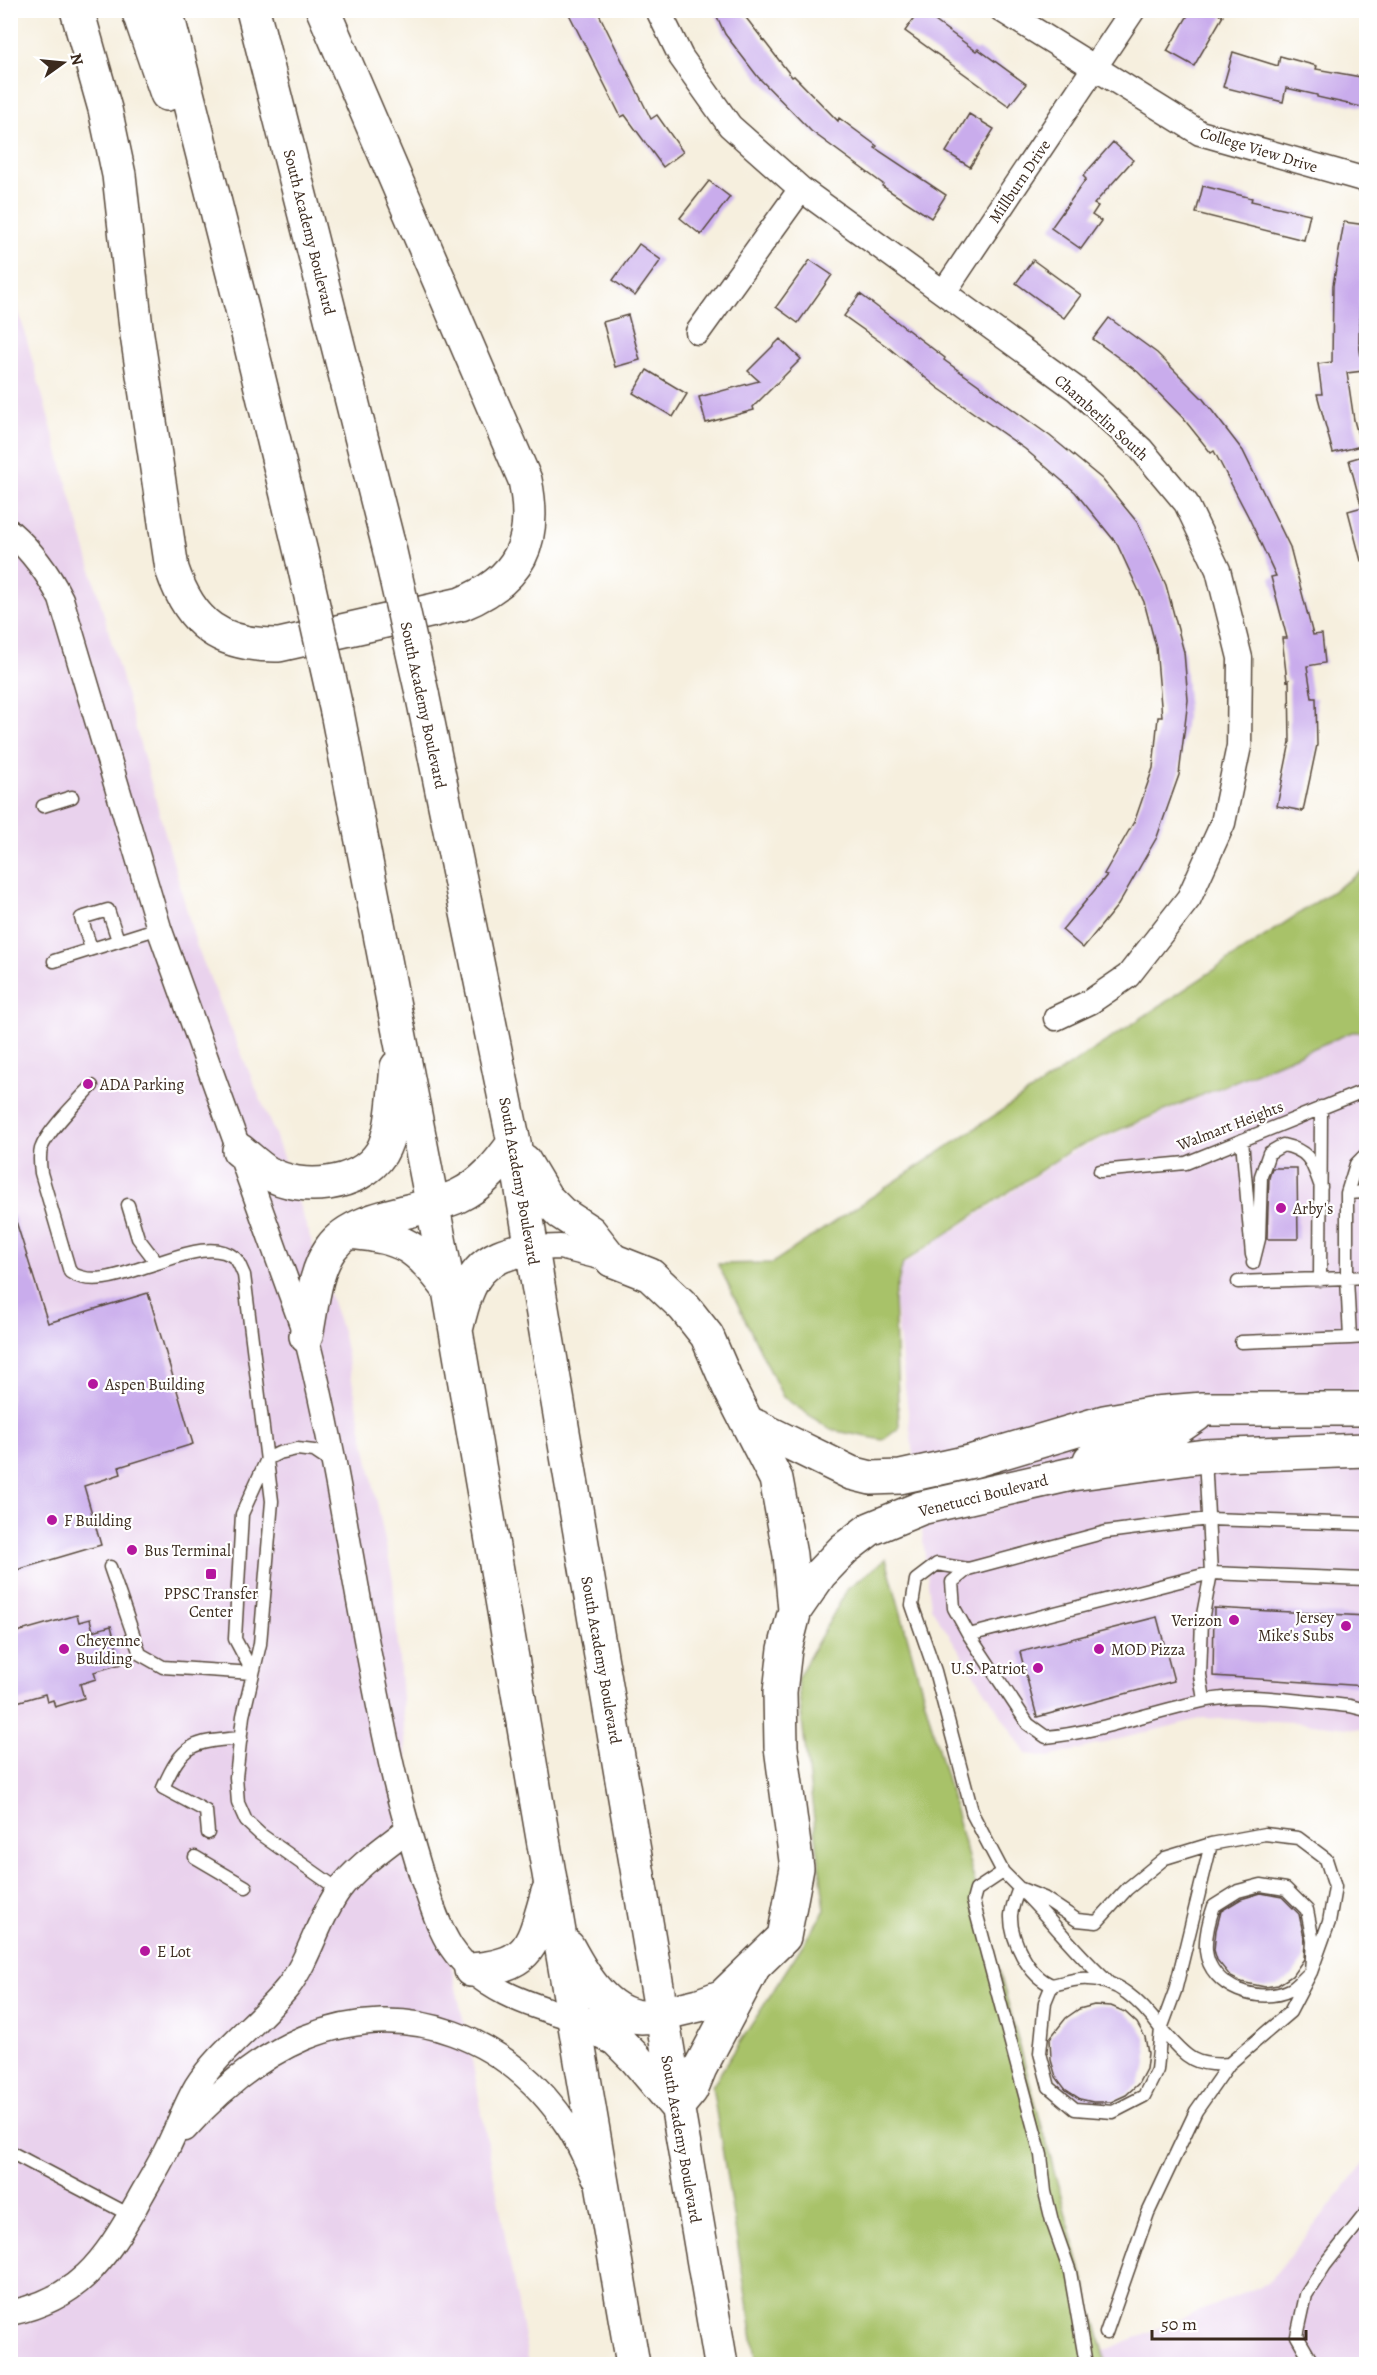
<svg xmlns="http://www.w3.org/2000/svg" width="1377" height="2375" font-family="Alegreya,serif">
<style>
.built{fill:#e9d2ed}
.green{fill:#a8c269;stroke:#727644;stroke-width:1.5}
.building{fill:#c9acec}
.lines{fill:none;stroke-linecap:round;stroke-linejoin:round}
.lane-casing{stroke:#57483b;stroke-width:15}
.street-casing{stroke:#57483b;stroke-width:27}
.secondary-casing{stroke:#57483b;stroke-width:36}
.highway-casing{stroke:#57483b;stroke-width:36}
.lane{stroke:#fff;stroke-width:12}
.street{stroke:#fff;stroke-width:24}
.secondary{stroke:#fff;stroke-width:33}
.highway{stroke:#fff;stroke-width:33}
.highway-bridge-casing{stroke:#57483b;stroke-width:36;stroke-linecap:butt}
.highway-bridge{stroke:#fff;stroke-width:33}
.poi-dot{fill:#b5179e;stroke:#fff;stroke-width:2}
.labels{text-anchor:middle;stroke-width:4.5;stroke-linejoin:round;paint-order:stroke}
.street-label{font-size:16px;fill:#3b2a1e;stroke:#fff}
.poi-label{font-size:16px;fill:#3b2a1e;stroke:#fff;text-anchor:start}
</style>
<rect width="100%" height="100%" fill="#fff"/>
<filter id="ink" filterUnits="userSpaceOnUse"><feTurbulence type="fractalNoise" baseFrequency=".0167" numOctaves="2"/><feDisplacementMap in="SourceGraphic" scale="12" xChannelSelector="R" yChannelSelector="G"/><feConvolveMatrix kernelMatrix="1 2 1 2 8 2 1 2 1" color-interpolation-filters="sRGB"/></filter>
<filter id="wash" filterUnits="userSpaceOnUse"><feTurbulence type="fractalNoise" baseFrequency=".008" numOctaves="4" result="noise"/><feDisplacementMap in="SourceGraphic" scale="24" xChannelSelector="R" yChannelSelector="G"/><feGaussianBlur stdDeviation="1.35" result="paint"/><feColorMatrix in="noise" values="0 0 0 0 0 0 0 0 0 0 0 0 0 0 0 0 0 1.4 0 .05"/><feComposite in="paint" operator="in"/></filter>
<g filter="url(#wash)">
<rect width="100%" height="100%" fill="#f6efde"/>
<path class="built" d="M10,280l187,667 78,187 67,197 51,249 14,184 65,296 57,304h-518z
M1352,1032h14v698l-71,-8 -92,-4 -154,39 -23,-3 -95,-147 -36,-306 8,-36 167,-112z
M1366,2161v203h-259l-4,-13 165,-68z"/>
<path class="green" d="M1366,869v163h-14l-281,118 -168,113 -9,35 5,130 -16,12 -52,-10 -48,-33 -65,-133 54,-1z
M886,1559l221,805h-350l-45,-278 113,-176 -28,-231 51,-91z"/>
<g id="blocks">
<path class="building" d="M567,10h30l54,109 6,-4 26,37 -20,15 -38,-52 -4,2z
M714,10h26l52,67 2,-1 44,45 1,-3 38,28 -2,2 71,47 -15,23 -49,-32 1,-2 -72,-53 -53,-54 -33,-43z
M920,10l56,41 2,-2 48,35 -17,22 -104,-75z
M1191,10h22l10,6 -29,50 -27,-15z
M1233,52l45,14 2,-10 37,10 -1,3 50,9v30l-49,-11v-2l-31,-7 -3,14 -60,-15z
M969,114l25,15 -24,38 -24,-15z
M1113,142l20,18 -39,44 4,2 -6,9 9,6 -20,28 -30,-21 35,-49 -3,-3z
M709,181l21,16 -29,38 -21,-17z
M1203,186l49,12 -1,3 59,13 -6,26 -108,-27z
M1344,222l22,3v27l-6,37 -1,54 4,28 -16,2 7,47 7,26 -28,7 -16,-59h5l-4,-30 14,-2 1,-77z
M639,244l22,16 -26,36 -22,-16z
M810,260l22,15 -34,48 -22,-16z
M1033,260l48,35 -17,23 -48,-35z
M860,294l85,64 -1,2 106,76 52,43 35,43 29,63 18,67 4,48 -9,75 -22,62 -39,68 -35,43 -21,-18 45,-55 -3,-1 31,-54 18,-52 5,-51h4l-6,-70 -12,-45 -27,-58 -42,-52 -50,-43 -87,-61 -49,-40 -45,-32z
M628,315l12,45 -25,7 -12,-45z
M1109,318l48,35 46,46 40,52 47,96 23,88 9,-1 3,29 -18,3 5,32h4l1,47 -14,66 -26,-5 13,-64 -1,-62 -2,1 -5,-43h5l-16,-61 5,-1 -28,-60 -34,-65 -3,2 -28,-35 -45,-46 -45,-33z
M780,339l21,20 -48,48 1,3 -48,13 -7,-26 60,-16 -11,-10z
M647,370l40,24 -14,23 -40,-24z
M1366,455v49l-5,1 -12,-45z
M1366,506v54l-5,1 -13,-50z
M1272,1168h25l1,71h-31l2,-61z
M14,1215l34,108 100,-30 45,151 -74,23 2,7 -37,12 17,59 -91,27v-356z
M1214,1608l152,8v70l-153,-10z
M77,1615l2,7 11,-3 3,12 18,-5 10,38 -27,8 2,7 -16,5 4,14 -29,9 -2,-7 -6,2 -2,-8 -35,10v-70z
M1157,1617l17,64 -137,36 -17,-65z
M1261,1893l21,4 17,17 6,28 -1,17 -12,17 -14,9 -13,2 -24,-5 -10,-5 -14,-17 -3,-10 2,-20 5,-19 20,-12z
M1094,2005l17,1 14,6 12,11 8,14 3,16 -2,16 -8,15 -12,11 -15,7h-18l-13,-3 -14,-9 -10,-13 -5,-17 -1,-22 16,-20 13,-9z"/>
</g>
</g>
<g filter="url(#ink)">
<use href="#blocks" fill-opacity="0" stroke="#57483b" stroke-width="1.5"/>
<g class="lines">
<g class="lane-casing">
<path id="lane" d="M43,806l29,-9
M91,948l-10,-30 27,-8 10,30
M54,961l105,-33
M92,1086c-13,14 -45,45 -51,63 -2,7 -1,16 0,24l29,99c24,17 62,-2 87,-9
M1242,1140l10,115
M1366,1154l-10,10 -9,29v85l19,-1
M1100,1171l86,-8 175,-71h5
M1347,1193l19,-1
M128,1205l10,33 19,25c22,-7 58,-22 78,-5 4,4 6,11 9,17l28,226 -12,143 -17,72 -7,61 2,26 8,18 14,13 79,56
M1253,1263l6,-24 2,-63 8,-23 14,-8c28,6 29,18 38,42
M1320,1280l1,-173
M1238,1282l109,-4 3,60 16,-1
M1241,1342l109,-4
M1366,1524l-158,-5 -102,13 -138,37 -16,13 2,26 15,27 242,-62 155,6
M110,1567l30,87 23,13 90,6
M968,1569l-31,-5 -21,16 -4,25 23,66 38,144 30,57 16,16c-3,8 -7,18 -8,27 -1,24 18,62 41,70l-7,17 -5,51 9,34 26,22 38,3 31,-16 13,-26 4,-41c-19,-26 -45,-53 -81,-50 -9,1 -18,4 -28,6
M969,1635l59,89 18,13c54,-5 104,-25 157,-36 47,-10 99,1 147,5l16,4
M253,1673l-18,-34 7,-125 25,-55 12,-6 18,-4 17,2 18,12
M1204,1700l-4,-25 2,-55 9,-47 -6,-116
M208,1833l-2,-22 -43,-23c20,-46 30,-46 78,-50
M1211,1844l-36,147 -14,38c24,26 30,38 68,35
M195,1857l51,30
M1003,1872l-27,18 -3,11 68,254 4,37 7,29 18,51 16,92
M1261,1885l25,4 21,21 6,31 -2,31c-7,5 -14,15 -21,18 -30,15 -80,-2 -84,-39 -1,-15 3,-31 8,-45l24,-15z
M1019,1888l25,10 33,22 20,2 30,-33 38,-31 46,-14 54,-10 33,4 28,21 9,28 -6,35 -18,50 -21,40 -61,52 -33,47 -48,102 -42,120
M1024,1893c28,28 53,61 83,88
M10,2152l120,63
M1313,2364l-16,-28 9,-41 19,-30 41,-52"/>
</g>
<g class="street-casing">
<path id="street" d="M658,10l23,47 49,69 71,63 275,200 65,60 45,54 32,67 22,88 -1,88 -16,77 -34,75 -61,78 -38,26 -34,16
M1002,10l198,123 166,47
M944,292l189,-282
M698,332l103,-143
M10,532c23,20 38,41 51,67l98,329 147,408c37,146 54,297 89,444 8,34 18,67 28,100 8,22 15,47 28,67 29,43 76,57 122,71
M532,1248l28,-1 52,13
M185,2129c33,-37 72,-71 119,-91 104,-42 205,-1 265,90 10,15 17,33 25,49
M10,2313c68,-14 94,-52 126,-108 10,-19 22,-37 31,-56 10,-20 18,-43 29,-62 24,-38 64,-65 92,-100 22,-29 30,-68 51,-97 18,-24 45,-42 68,-60"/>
</g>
<g class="secondary-casing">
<path id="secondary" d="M612,1260l38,15 34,32 23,29 22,51 47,92 14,76 5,55
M747,1422l104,51 20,5 29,-1 73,-16 131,-39 51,-9 48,-4h163
M1090,1460l17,-9 64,-19 25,-17
M661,2014l38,-9 24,-9 61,-59 13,-69 -16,-121 -1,-55 5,-43 10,-39 25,-36 24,-25 26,-20 51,-21 151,-34 133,-18 161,-6"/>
</g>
<g class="highway-casing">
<path id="highway" d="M77,10l28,99 14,66 17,153 36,241c19,56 49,77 107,76l182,-41c59,-24 77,-62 64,-124l-202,-470
M138,10l29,84
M166,10l76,299 61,252
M253,10l135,533
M422,693l92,450 207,1221
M337,712l112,578 184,1074
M239,1150c9,7 19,17 29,23 33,19 91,14 113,-20 13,-21 13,-61 16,-86
M524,1161l22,37 15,15 29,19 22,28
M351,1232c54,6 65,14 98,57
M457,1326c12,-50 22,-70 75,-78
M306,1336c6,-29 8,-64 25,-88 24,-34 91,-35 127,-52 25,-12 40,-31 56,-53
M568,1947c15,28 38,68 74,70 6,0 13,-2 19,-3
M471,1970c62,-5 61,-25 77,-78
M573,2018l43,21 20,20 39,46
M677,2107l14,-17 9,-22 52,-98"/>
</g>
<use href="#lane" class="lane"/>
<use href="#street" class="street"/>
<use href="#secondary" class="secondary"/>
<use href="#highway" class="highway"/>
<g class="highway-bridge-casing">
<path id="highway-bridge" d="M388,543l34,150
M303,561l34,151"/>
</g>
<use href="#highway-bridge" class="highway-bridge"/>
</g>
</g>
<g class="poi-dot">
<circle cx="88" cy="1084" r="6"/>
<circle cx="1281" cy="1208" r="6"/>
<circle cx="93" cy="1384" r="6"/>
<circle cx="52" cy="1520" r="6"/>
<circle cx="132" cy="1550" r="6"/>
<rect x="205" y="1568" width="12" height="12" rx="3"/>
<circle cx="1234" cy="1620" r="6"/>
<circle cx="1346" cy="1626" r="6"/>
<circle cx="64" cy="1649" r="6"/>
<circle cx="1099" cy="1649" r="6"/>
<circle cx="1038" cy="1668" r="6"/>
<circle cx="145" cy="1951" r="6"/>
</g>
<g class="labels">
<g class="street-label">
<text transform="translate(1259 149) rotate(17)" y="6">College View Drive</text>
<text transform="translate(1019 181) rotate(-56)" y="6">Millburn Drive</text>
<text transform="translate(310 232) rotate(76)" y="6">South Academy Boulevard</text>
<text transform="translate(1102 417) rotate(42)" y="6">Chamberlin South</text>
<text transform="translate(424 705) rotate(78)" y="6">South Academy Boulevard</text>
<text transform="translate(1230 1125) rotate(-21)" y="6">Walmart Heights</text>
<text transform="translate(520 1181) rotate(80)" y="6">South Academy Boulevard</text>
<text transform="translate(983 1495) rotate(-14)" y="6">Venetucci Boulevard</text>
<text transform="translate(602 1660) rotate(80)" y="6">South Academy Boulevard</text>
<text transform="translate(682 2139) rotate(80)" y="6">South Academy Boulevard</text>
</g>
<g class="poi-label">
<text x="100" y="1090">ADA Parking</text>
<text x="1293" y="1214">Arby's</text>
<text x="105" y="1390">Aspen Building</text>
<text x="64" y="1526">F Building</text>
<text x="144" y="1556">Bus Terminal</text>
<text x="211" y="1599" text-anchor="middle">PPSC Transfer<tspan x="211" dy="18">Center</tspan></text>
<text x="1334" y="1623" text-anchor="end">Jersey<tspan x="1334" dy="18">Mike's Subs</tspan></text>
<text x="1222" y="1626" text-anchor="end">Verizon</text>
<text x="76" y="1646">Cheyenne<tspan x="76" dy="18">Building</tspan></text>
<text x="1111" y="1655">MOD Pizza</text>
<text x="1026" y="1674" text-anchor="end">U.S. Patriot</text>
<text x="157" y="1957">E Lot</text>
</g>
</g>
<rect width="1377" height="2375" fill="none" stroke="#fff" stroke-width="36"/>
<g transform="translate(63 63) rotate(75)" stroke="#ffffff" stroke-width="4.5" paint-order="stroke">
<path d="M0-4.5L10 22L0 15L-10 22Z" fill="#3b2a1e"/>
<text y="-9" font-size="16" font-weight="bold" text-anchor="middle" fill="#3b2a1e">N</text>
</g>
<path d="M1152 2330v9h154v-9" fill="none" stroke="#3b2a1e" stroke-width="3"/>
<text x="1161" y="2330" font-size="18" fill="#3b2a1e" stroke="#ffffff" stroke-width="4.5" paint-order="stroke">50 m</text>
</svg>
